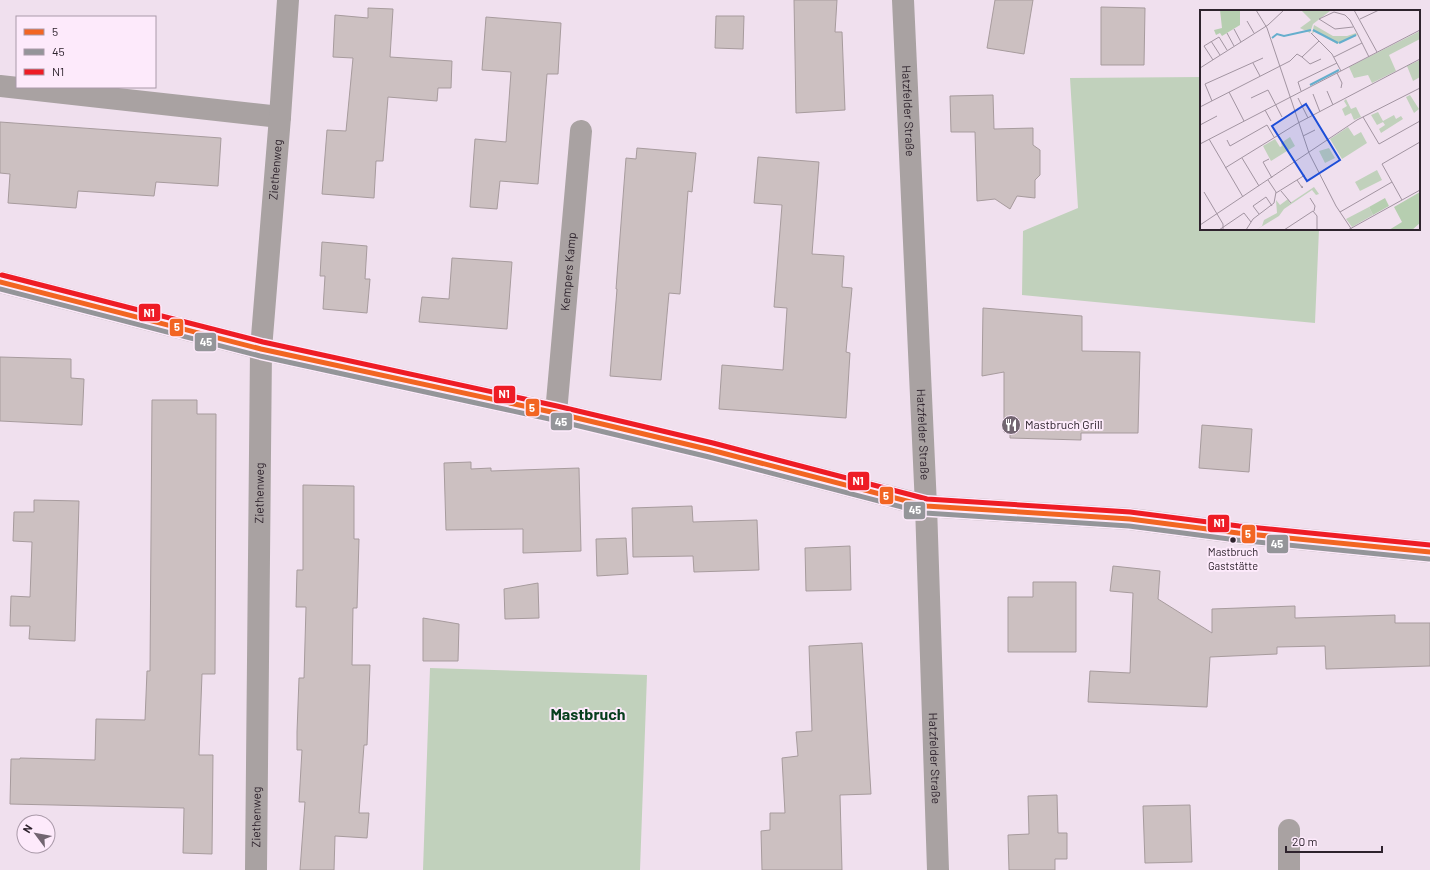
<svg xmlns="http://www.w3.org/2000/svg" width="1430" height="870" font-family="Barlow,sans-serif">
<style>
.green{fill:#c1d1bc}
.building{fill:#ccc0c1;stroke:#a79b9d}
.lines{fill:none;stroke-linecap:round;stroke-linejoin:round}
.minor{stroke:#a9a2a2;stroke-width:22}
.bus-1-casing{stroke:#fdeafb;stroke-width:8}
.bus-2-casing{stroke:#fdeafb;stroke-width:8}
.bus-3-casing{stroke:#fdeafb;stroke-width:8}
.bus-1{stroke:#f26522;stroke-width:5}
.bus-2{stroke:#949599;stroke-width:5}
.bus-3{stroke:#ee1c25;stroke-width:5}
.bus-dot{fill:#2e232d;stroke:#fdeafb;stroke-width:1.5}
.labels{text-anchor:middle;stroke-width:4;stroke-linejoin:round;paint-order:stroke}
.bus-label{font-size:11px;fill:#2e232d;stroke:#fdeafb}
.street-label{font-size:12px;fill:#2e232d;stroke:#fdeafb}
.poi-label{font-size:12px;fill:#2e232d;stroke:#fdeafb;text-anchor:start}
.district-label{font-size:16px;font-weight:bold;fill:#063d1c;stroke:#fdeafb}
.inset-river{fill:none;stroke:#65aecd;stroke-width:2}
.inset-road{fill:none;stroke:#a294a1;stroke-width:1}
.view{fill:#1d4ed8;fill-opacity:0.15;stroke:#1d4ed8;stroke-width:2}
.inset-edge{fill:none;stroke:#2e232d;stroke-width:2}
.line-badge{stroke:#fdeafb;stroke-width:1.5}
.badge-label{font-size:11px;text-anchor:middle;font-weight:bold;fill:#fff}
</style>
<rect width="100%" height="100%" fill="#f0e0ee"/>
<path class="green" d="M1201,77v152h118l-4,94 -293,-28 1,-64 55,-23 -8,-130z
M430,668l217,7 -7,195h-217z"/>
<path class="building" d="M794,0h43l-2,32h7l3,78 -49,3z
M995,0h38l-9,54 -37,-6z
M1101,7l44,1 -1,57h-43z
M368,8l25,1 -3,48 62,4 -1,27h-13l-1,13 -49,-4 -5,64h-7l-2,37 -52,-4 5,-64 19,1 7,-73 -20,-1 2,-42 33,3z
M716,16h28l-1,33 -28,-1z
M486,17l75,6 -3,51h-11l-9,110 -38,-3 -3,28 -27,-2 5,-68 31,3 5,-70 -29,-2z
M993,95l1,34 39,-1v17l7,5v25l-5,5v18l-18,-2 -7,13 -15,-10 -18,2 -2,-69h-24l-1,-36z
M0,122l221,16 -3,48 -62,-4 -2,14 -76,-5 -2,17 -68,-5 2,-29 -10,-1z
M637,148l59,5 -4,39 -4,-1 -8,103 -11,-1 -8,87 -51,-4 7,-87h-1l10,-131 10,1z
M758,157l61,5 -7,92 32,2 -2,31 10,1 -6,64 4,1 -4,65 -127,-9 3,-44 61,5 4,-62 -13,-1 8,-102 -28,-2z
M322,242l45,4 -2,33h5l-3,34 -44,-4 2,-33h-5z
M452,258l60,4 -5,67 -88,-7 3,-25 27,2z
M983,308l99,8v35l58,1 -2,81h-57v7l-71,-2v-5l-6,-1v-60l-22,4z
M0,357l71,2v19l13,1 -2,46 -82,-4z
M152,400h45v14h19l-1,260h-13l-3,81h14l-1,99 -29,-1 1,-45 -174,-4 1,-45h9v-1l75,2 1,-41 49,1 2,-49h3z
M1202,425l50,4 -3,43 -50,-4z
M471,462v7l20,-1v3l88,-3 2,83 -58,2v-24l-77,1 -2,-67z
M303,485l51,1v53h5l-2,69h-4l-1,57h18l-3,80h-3l-5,68h10l-2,25 -32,-2 -1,34h-34l5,-68h-6l3,-52h-5v-18l2,-54h5l2,-71h-10l1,-37h6z
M34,500l45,1 -4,140 -46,-2 1,-13h-20l1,-30 19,1 2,-55 -19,-1 1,-29h20z
M692,506l1,16 64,-2 2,50 -65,2 -1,-16 -60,1 -1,-49z
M626,538l2,36 -31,2 -1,-37z
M850,546l1,44 -45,1 -1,-43z
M1113,566l47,5 -2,28 54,34v-24l83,-3v12l100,-3v8h35v43l-104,3 -1,-23 -48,1v7l-67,3 -3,50 -119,-5 2,-31 40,2 3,-80 -23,-2z
M1033,582h43v70h-68v-55h25z
M538,583l1,35 -34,1 -1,-30z
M423,618l36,6 -1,37h-35z
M862,643l9,151 -31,1 2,75h-80l-1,-39 9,-1v-17h15l-3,-55 16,-2 -2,-24 16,-1 -3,-85z
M1057,795l1,38h9v26h-12v11h-46l-1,-35 21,-1 -1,-38z
M1190,805l2,57 -47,1 -2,-57z"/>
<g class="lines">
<g class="minor">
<path id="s1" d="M903,0l23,506 12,364"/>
<path d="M0,86l280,31"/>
<path d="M0,282l261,67 295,64 155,37 215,56 204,13 108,14 192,19"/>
<path id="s2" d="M556,413l25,-282"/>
<path d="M1289,830v40"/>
<path id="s3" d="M256,870l5,-521 19,-232 8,-117"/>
</g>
<g class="bus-1-casing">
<path id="bus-1" d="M0,282l261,67 295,64 155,37 215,56 204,13 108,14 192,19"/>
</g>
<g class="bus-2-casing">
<path id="bus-2" d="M0,289l260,67 294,64 155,37 216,56 204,13 108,14 192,19"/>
</g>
<g class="bus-3-casing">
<path id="bus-3" d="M2,275l261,67 294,64 156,37 214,56 203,13 109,14 191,19"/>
</g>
<use href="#bus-1" class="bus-1"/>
<use href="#bus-2" class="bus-2"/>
<use href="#bus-3" class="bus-3"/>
</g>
<defs>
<g id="restaurant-disc" transform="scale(1)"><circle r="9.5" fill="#726571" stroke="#fdeafb"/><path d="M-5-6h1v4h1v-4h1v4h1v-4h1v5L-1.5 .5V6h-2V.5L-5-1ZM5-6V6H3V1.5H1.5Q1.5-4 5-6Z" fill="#fff"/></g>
</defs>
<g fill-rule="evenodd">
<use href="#restaurant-disc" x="1011" y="425"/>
</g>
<circle class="bus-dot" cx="1233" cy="540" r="3.5"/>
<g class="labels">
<g class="bus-label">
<text x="1233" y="556">Mastbruch<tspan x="1233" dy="14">Gaststätte</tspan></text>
</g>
<g class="street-label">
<text dy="4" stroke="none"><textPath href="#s1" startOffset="111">Hatzfelder Straße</textPath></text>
<text dy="4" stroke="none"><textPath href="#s3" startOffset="701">Ziethenweg</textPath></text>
<text dy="4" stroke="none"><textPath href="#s2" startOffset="142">Kempers Kamp</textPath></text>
<text dy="4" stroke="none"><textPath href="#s1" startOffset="435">Hatzfelder Straße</textPath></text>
<text dy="4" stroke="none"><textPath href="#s3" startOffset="377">Ziethenweg</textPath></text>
<text dy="4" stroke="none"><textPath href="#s1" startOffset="759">Hatzfelder Straße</textPath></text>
<text dy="4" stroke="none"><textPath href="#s3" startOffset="53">Ziethenweg</textPath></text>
</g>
<g class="poi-label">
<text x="1025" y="429">Mastbruch Grill</text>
</g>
<g class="district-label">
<text x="588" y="720">Mastbruch</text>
</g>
</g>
<g transform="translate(1200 10)">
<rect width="220" height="220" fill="#f0e0ee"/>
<path d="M101,0h29v1l-17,13 -3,9 -10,-5 11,-8zM114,15l19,11h14l9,-3 1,2 -20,9 -22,-13 -3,3zM220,21v8l-31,16 7,16 -24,12 -4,-8 -14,3 -5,-11zM220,50v17l-7,4 -6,-15zM210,85l9,14 -5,4 -8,-16zM146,89l5,10 5,-2 5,10 -7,3 -3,-7 -6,3 -3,-7 5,-3 -3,-5zM178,102l5,9 11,-6 2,4 5,-3 2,3 -22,14 -2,-4 6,-4 -2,-3 -6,3 -6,-10zM148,117l6,9 7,-4 6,11 -25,16 -12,-20zM90,127l5,9 -24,15 -8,-15 12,-7 5,8 2,-1 -1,-3zM129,138l6,10 -10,5 -6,-12zM177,160l5,10 -22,11 -5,-9zM114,177l5,7 -3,1 -4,-5 -28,19 -5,7 -23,14 6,-4 2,-6 13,-7 -1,-13 4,5 8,-6 2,4zM169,197l4,8 -21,12 -6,-8z" fill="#c1d1bc"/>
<path d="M20,0h20v15l-18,11 -2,-3 -4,2 -2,-5 8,-2zM220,182v31l-8,7h-23l13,-8 -8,-15zM185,188l4,8 -16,9 -4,-8z" fill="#b6ceb0"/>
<path class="inset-river" d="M113,20l25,13M72,28l5,-4 7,2 27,-6M139,33l17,-8M110,75l29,-15"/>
<path class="inset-road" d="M56,0l11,18 42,125 27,53 16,24M154,0l23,42M160,9l19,-9M47,11l7,12M153,17l-18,2 -16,-10 15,-7 11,3 5,5 1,2 6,11 12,24M34,19l7,13M27,23l7,13M111,23l21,21 9,17M11,31l9,14M102,47l8,7 11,-5M134,47l28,-14M13,50l-9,-14 15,-9 8,13M53,53l7,13M0,58l68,-43 16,-15M137,63l5,10 -1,5M101,81l-3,-9 39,-19M127,81l6,14M29,82l15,29M113,84l7,18M51,88l17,-8 14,27M98,88l10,20M12,91l-7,-17 58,-26M0,97l90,-46 7,-7 5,3 17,-16M65,100l6,11M163,107l16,27 41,-23M0,115l17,-9M103,126l12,-6M9,129l34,58M27,130l3,6 37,-21 7,12M0,134l220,-114M42,148l17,28M69,149l-6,3 9,16M25,158l73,-45 122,-64M97,170l4,6 1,2 1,-1 -2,-1M81,181l10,12M4,182l19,32v6M76,183l29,-18M110,188l5,8 -1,5M202,190l-20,-36 38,-22M140,202l52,-30M59,204l-6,-8 13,-9 6,9M0,215l157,-105 63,-32M19,220l25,-17 7,9M46,220l7,-11 21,-16 2,-11 -8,-12M84,220l29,-19 4,5v14M148,220l72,-40"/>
<path class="view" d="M106,94l34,56 -33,21 -35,-55z"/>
<rect width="220" height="220" class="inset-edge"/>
</g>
<g class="line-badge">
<rect x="138" y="303" width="23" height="19" rx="4" fill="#ee1c25"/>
<rect x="169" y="318" width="15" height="19" rx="4" fill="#f26522"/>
<rect x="194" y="332" width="23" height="20" rx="4" fill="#949599"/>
<rect x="493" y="385" width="23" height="19" rx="4" fill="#ee1c25"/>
<rect x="525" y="398" width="15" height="19" rx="4" fill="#f26522"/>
<rect x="550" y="412" width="23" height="19" rx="4" fill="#949599"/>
<rect x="847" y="471" width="23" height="20" rx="4" fill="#ee1c25"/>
<rect x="879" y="486" width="15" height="19" rx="4" fill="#f26522"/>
<rect x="903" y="501" width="23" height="19" rx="4" fill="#949599"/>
<rect x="1207" y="514" width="23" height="19" rx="4" fill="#ee1c25"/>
<rect x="1241" y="524" width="15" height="20" rx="4" fill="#f26522"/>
<rect x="1266" y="534" width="23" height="20" rx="4" fill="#949599"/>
</g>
<g class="badge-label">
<text x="149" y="317">N1</text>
<text x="177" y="331">5</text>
<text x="206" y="346">45</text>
<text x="504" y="398">N1</text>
<text x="532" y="412">5</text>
<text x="561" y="426">45</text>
<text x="858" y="485">N1</text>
<text x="886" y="500">5</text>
<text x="915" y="514">45</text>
<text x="1219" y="527">N1</text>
<text x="1248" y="538">5</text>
<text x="1277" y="548">45</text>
</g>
<rect x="16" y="16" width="140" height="72" fill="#fdeafb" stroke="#aa9aa9"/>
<rect x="24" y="29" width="20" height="6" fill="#f26522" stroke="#aa9aa9"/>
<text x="52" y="36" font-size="12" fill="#2e232d">5</text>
<rect x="24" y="49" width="20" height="6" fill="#949599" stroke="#aa9aa9"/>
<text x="52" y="56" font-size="12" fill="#2e232d">45</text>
<rect x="24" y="69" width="20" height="6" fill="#ee1c25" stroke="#aa9aa9"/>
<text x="52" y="76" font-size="12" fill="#2e232d">N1</text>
<g transform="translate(36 834) rotate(302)"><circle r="19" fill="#fdeafb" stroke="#aa9aa9"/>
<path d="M0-3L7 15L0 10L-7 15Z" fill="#726571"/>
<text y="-6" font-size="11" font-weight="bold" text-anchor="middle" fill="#2e232d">N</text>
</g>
<path d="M1286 846v6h96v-6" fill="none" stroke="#2e232d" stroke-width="2"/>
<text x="1292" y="846" font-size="12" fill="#2e232d" stroke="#fdeafb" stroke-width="3" paint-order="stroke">20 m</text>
</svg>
